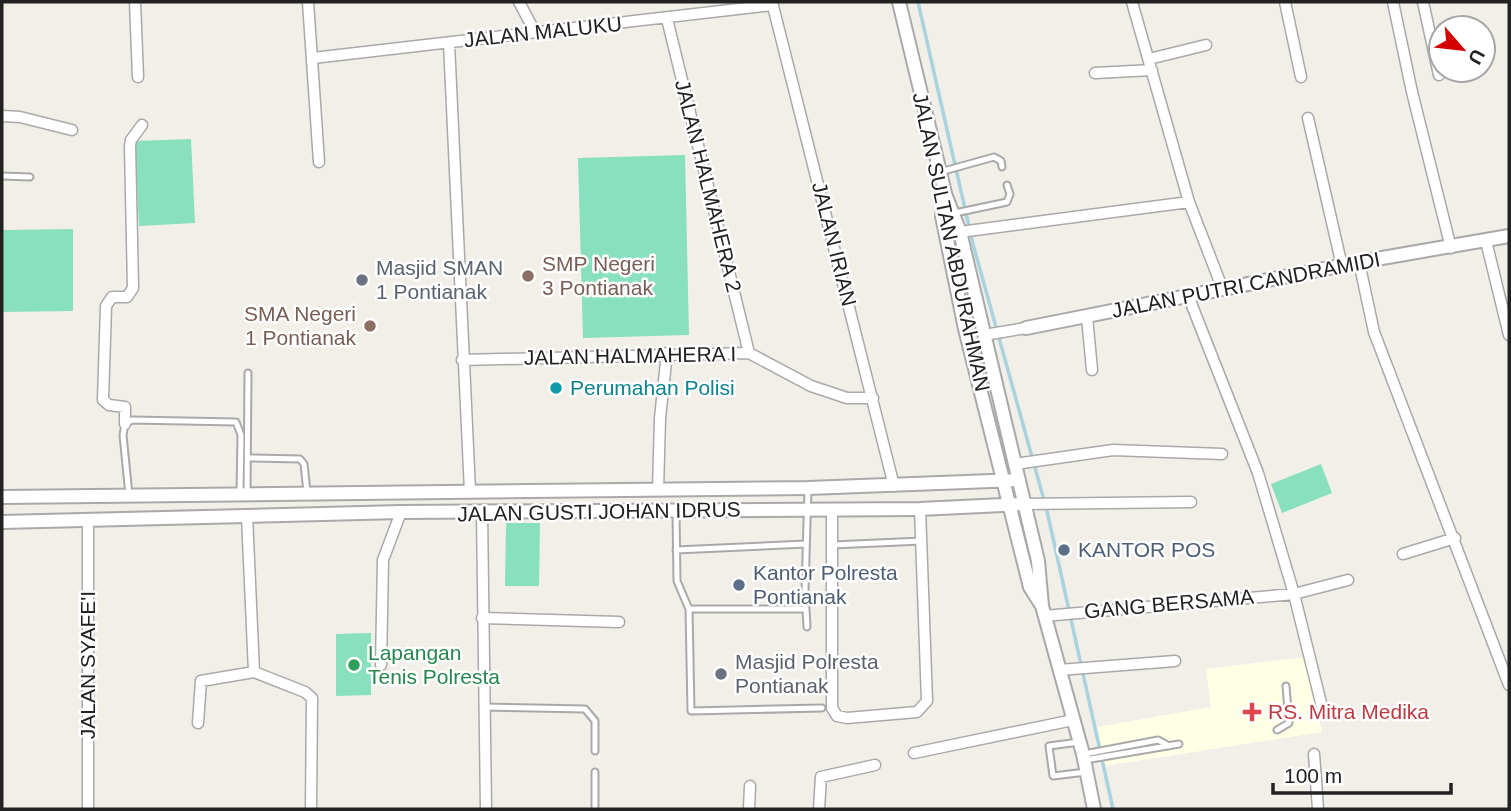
<svg xmlns="http://www.w3.org/2000/svg" width="1511" height="811" font-family="Helvetica,sans-serif">
<style>
.education{fill:#ffffe5}
.pitch{fill:#88e0be}
.lines{fill:none;stroke-linecap:round;stroke-linejoin:round}
.stream{stroke:#aad3df;stroke-width:3.5}
.service-casing{stroke:#a9a9a9;stroke-width:9}
.minor-casing{stroke:#a9a9a9;stroke-width:13}
.tertiary-casing{stroke:#a9a9a9;stroke-width:16}
.service{stroke:#fff;stroke-width:5}
.minor{stroke:#fff;stroke-width:10}
.tertiary{stroke:#fff;stroke-width:12}
.education-dot{fill:#8d6e63;stroke:#fff;stroke-width:2.5}
.worship-dot{fill:#6b7280;stroke:#fff;stroke-width:2.5}
.culture-dot{fill:#0f9aa8;stroke:#fff;stroke-width:2.5}
.service-dot{fill:#5c6f8a;stroke:#fff;stroke-width:2.5}
.leisure-dot{fill:#2e9e5b;stroke:#fff;stroke-width:2.5}
.health-dot{fill:#e0444e;stroke:#fff;stroke-width:2.5}
.labels{text-anchor:middle;stroke-width:5;stroke-linejoin:round;paint-order:stroke}
.street-label{font-size:21px;fill:#222;stroke:#fff}
.education-label{font-size:21px;fill:#785e54;stroke:#fff;text-anchor:start}
.worship-label{font-size:21px;fill:#5b616d;stroke:#fff;text-anchor:start}
.culture-label{font-size:21px;fill:#0d838f;stroke:#fff;text-anchor:start}
.service-label{font-size:21px;fill:#4e5e75;stroke:#fff;text-anchor:start}
.leisure-label{font-size:21px;fill:#27864d;stroke:#fff;text-anchor:start}
.health-label{font-size:21px;fill:#be3a42;stroke:#fff;text-anchor:start}
</style>
<rect width="100%" height="100%" fill="#f2efe9"/>
<path class="education" d="M1306,657l16,75 -217,34 -8,-39 114,-20 -5,-38z"/>
<path class="pitch" d="M191,139l4,84 -56,3 -4,-85z
M685,155l4,180 -106,3 -5,-180z
M73,229v82l-71,1v-82z
M1321,464l11,29 -50,20 -11,-29z
M506,523h34l-1,63h-34z
M371,633v62l-35,1v-62z"/>
<g class="lines">
<path class="stream" d="M918,2l55,242 74,267 66,298"/>
<g class="service-casing">
<path id="service" d="M940,172l54,-15 7,4 1,6
M2,176l28,1
M955,213l52,-11 3,-8 -3,-9
M250,458l50,1 4,5 3,28
M247,493l1,-120
M129,495l-6,-60 2,-11 7,-4 104,2 5,13 -1,58
M676,512l1,69 12,28 2,102 131,-3
M832,545l90,-4
M676,550l130,-6
M689,609h117
M807,627l-2,-35 3,-104
M484,707l101,2 10,12v30
M1277,730l12,-7 -3,-37
M1079,742l-30,4 4,30 33,-4
M1084,754l74,-14 11,6
M1085,760l94,-16
M595,809v-37"/>
</g>
<g class="minor-casing">
<path id="minor" d="M135,2l3,75
M308,2l11,160
M519,2l16,30
M772,2l122,484
M1132,2l57,200 34,88
M1285,2l16,75
M1393,2l19,90 39,156
M1423,2l16,73
M667,19l82,334
M449,43l21,448
M313,58l460,-53
M1149,59l57,-14
M1095,73l57,-3
M2,116l18,1 52,13
M1308,118l34,148
M960,232l229,-30
M1486,241l23,94
M1359,262l15,70 135,353
M1189,298l69,175 36,121 28,113
M1087,317l5,53
M984,335l42,-7
M462,360l287,-7 62,33 36,12h26
M125,424v-17l-16,-2 -6,-5 3,-94 6,-9h15l6,-9 -3,-142 1,-6 11,-15
M1015,464l98,-14 109,4
M658,490l2,-72 7,-65
M1023,504l168,-2
M832,509v199l5,8 10,2 70,-6 10,-11 -7,-192
M482,513l4,296
M247,516l7,156 51,20 7,6 -1,111
M1403,554l52,-16
M1044,616l250,-22 54,-14
M482,618l137,4
M381,665l2,-105 18,-48
M1059,670l116,-9
M198,723l3,-42 53,-9
M914,753l159,-33
M1314,754l4,55
M88,809v-288
M749,809l1,-23
M819,809l2,-32 54,-12"/>
</g>
<g class="tertiary-casing">
<path id="tertiary" d="M899,2l46,191 -3,23 23,113 65,258 12,19 41,148 11,55
M945,194l15,38 78,329 4,45
M1026,328l333,-66 150,-26
M2,497l806,-9 211,-8
M2,522l399,-10 519,-3 103,-5"/>
</g>
<use href="#service" class="service"/>
<use href="#minor" class="minor"/>
<use href="#tertiary" class="tertiary"/>
</g>
<g class="education-dot">
<circle cx="528" cy="276" r="7"/>
<circle cx="370" cy="326" r="7"/>
</g>
<g class="worship-dot">
<circle cx="362" cy="280" r="7"/>
<circle cx="721" cy="674" r="7"/>
</g>
<circle class="culture-dot" cx="556" cy="388" r="7"/>
<g class="service-dot">
<circle cx="1064" cy="550" r="7"/>
<circle cx="739" cy="585" r="7"/>
</g>
<circle class="leisure-dot" cx="354" cy="665" r="7"/>
<path class="health-dot" d="M1248.5 701.5h7v7h7v7h-7v7h-7v-7h-7v-7h7z"/>
<g class="labels">
<g class="street-label">
<text transform="translate(543 32) rotate(-6)" y="7">JALAN MALUKU</text>
<text transform="translate(708 186) rotate(76)" y="7">JALAN HALMAHERA 2</text>
<text transform="translate(951 242) rotate(78)" y="7">JALAN SULTAN ABDURAHMAN</text>
<text transform="translate(834 244) rotate(76)" y="7">JALAN IRIAN</text>
<text transform="translate(1246 285) rotate(-11)" y="7">JALAN PUTRI CANDRAMIDI</text>
<text transform="translate(630 356) rotate(-1)" y="7">JALAN HALMAHERA I</text>
<text transform="translate(599 512) rotate(-1)" y="7">JALAN GUSTI JOHAN IDRUS</text>
<text transform="translate(1169 604) rotate(-5)" y="7">GANG BERSAMA</text>
<text transform="translate(88 665) rotate(-90)" y="7">JALAN SYAFE'I</text>
</g>
<g class="education-label">
<text x="542" y="271">SMP Negeri<tspan x="542" dy="24">3 Pontianak</tspan></text>
<text x="356" y="321" text-anchor="end">SMA Negeri<tspan x="356" dy="24">1 Pontianak</tspan></text>
</g>
<g class="worship-label">
<text x="376" y="275">Masjid SMAN<tspan x="376" dy="24">1 Pontianak</tspan></text>
<text x="735" y="669">Masjid Polresta<tspan x="735" dy="24">Pontianak</tspan></text>
</g>
<g class="culture-label">
<text x="570" y="395">Perumahan Polisi</text>
</g>
<g class="service-label">
<text x="1078" y="557">KANTOR POS</text>
<text x="753" y="580">Kantor Polresta<tspan x="753" dy="24">Pontianak</tspan></text>
</g>
<g class="leisure-label">
<text x="368" y="660">Lapangan<tspan x="368" dy="24">Tenis Polresta</tspan></text>
</g>
<g class="health-label">
<text x="1268" y="719">RS. Mitra Medika</text>
</g>
</g>
<rect width="1511" height="811" fill="none" stroke="#222222" stroke-width="7"/>
<g transform="translate(1462 49) rotate(118)"><circle r="33" fill="#ffffff" stroke="#a7a7a7" stroke-width="2"/>
<path d="M0-5L12 26L0 18L-12 26Z" fill="#d40000"/>
<text y="-10" font-size="19" font-weight="bold" text-anchor="middle" fill="#222222">U</text>
</g>
<path d="M1273 783v10h178v-10" fill="none" stroke="#222222" stroke-width="3.5"/>
<text x="1284" y="783" font-size="21" fill="#222222" stroke="#ffffff" stroke-width="5" paint-order="stroke">100 m</text>
</svg>
